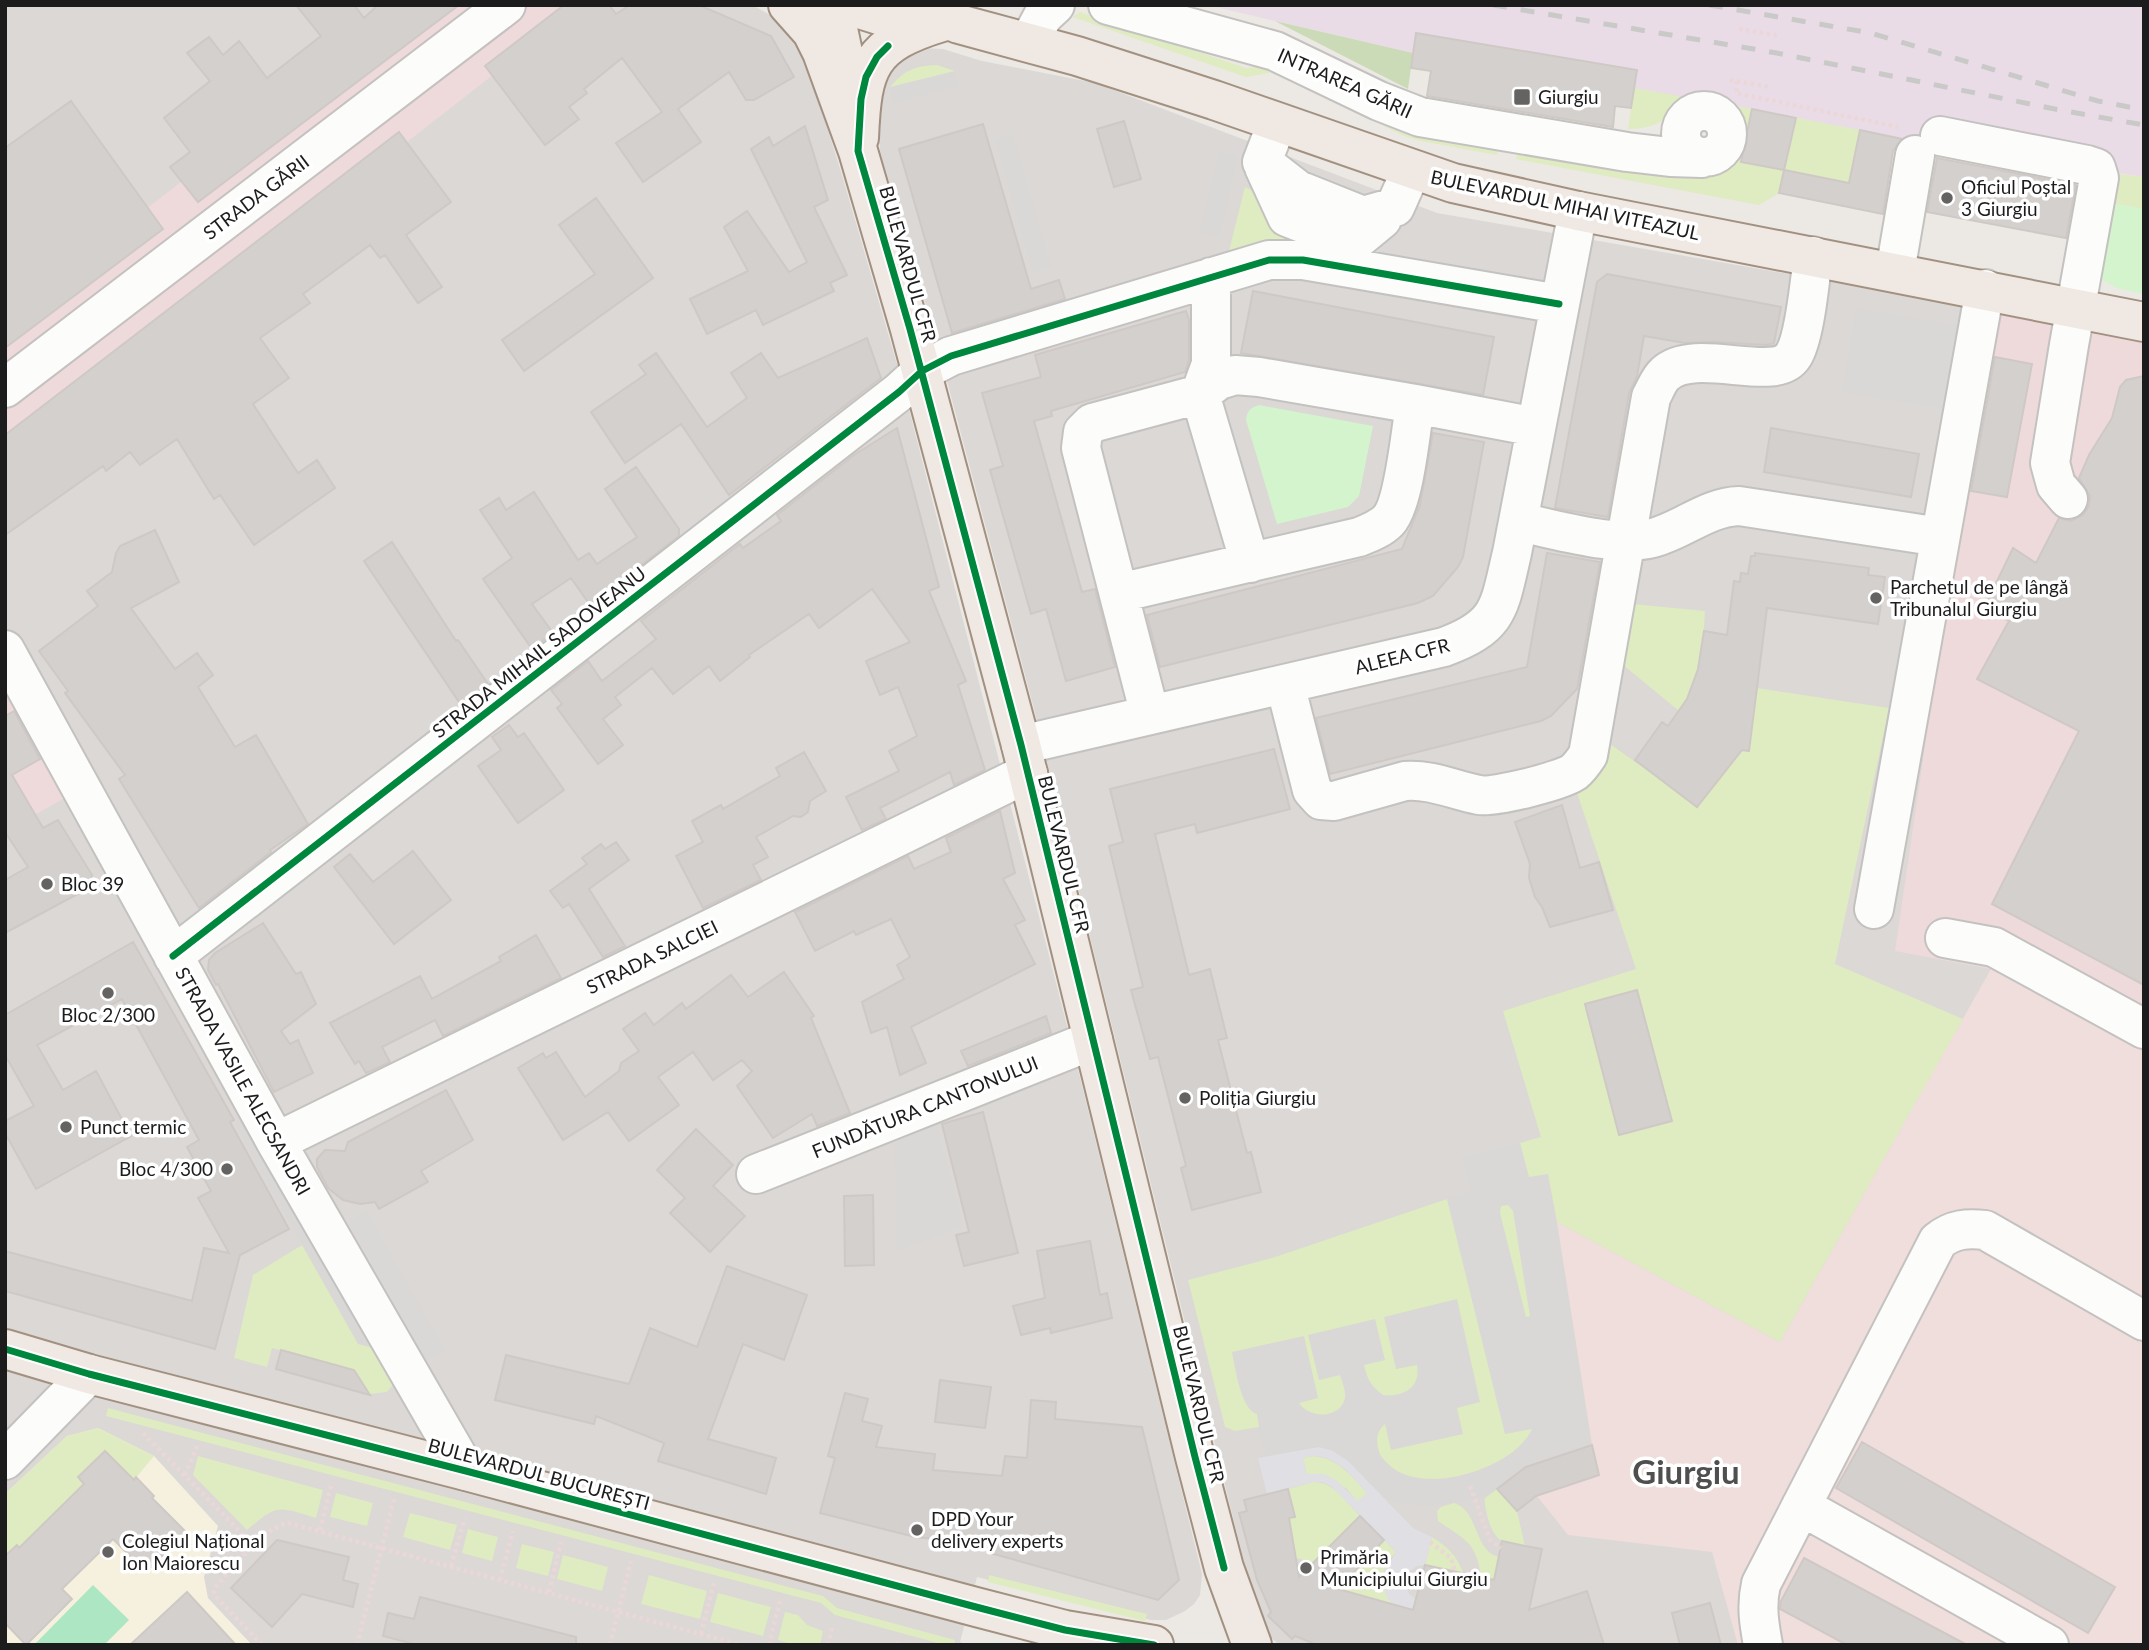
<svg xmlns="http://www.w3.org/2000/svg" width="2149" height="1650" font-family="Lato,sans-serif">
<style>
.residential{fill:#dbd8d6}
.commercial{fill:#efdadb}
.industrial{fill:#eadce6}
.education{fill:#f6f1de}
.religious{fill:#d9d8d6}
.military{fill:#efdedb}
.grass{fill:#dfebc0}
.forest{fill:#cbdbb7}
.park{fill:#d4f4cd}
.pitch{fill:#ace6c2}
.plaza{fill:#dfdfe4;fill-rule:evenodd}
.building{fill:#d4d0cd;stroke:#cfc9c6;stroke-width:2}
.lines{fill:none;stroke-linecap:round;stroke-linejoin:round}
.minor-casing{stroke:#c4c2c0;stroke-width:42}
.major-casing{stroke:#a29181;stroke-width:42}
.path{stroke:#ebd7d8;stroke-width:4.5;stroke-dasharray:3.5 3.5;stroke-linecap:butt}
.minor{stroke:#fcfcfb;stroke-width:38}
.major{stroke:#f0e8e3;stroke-width:38}
.rail{stroke:#c9c9c8;stroke-width:5;stroke-dasharray:14 14;stroke-linecap:butt}
.cycleway-casing{stroke:#fff;stroke-width:11}
.cycleway{stroke:#00873e;stroke-width:7}
.poi-dot{fill:#656362;stroke:#fff;stroke-width:2.5}
.labels{text-anchor:middle;stroke-width:7;stroke-linejoin:round;paint-order:stroke}
.street-label{font-size:19px;fill:#1c1c1c;stroke:#fff}
.poi-label{font-size:19px;fill:#1c1c1c;stroke:#fff;text-anchor:start}
.town-label{font-size:33px;font-weight:bold;fill:#4f4f4f;stroke:#fff}
</style>
<rect width="100%" height="100%" fill="#ece8e4"/>
<path class="residential" d="M5,5h747l20,11 16,13 10,12 9,22 35,112 59,203 174,679 127,517 -2,21 -6,9 -9,7 -19,9h-15l-174,-43 -17,65 8,3h-963z
M921,48l22,1 39,12 113,22 342,130 583,101 124,26v1305h-864l-9,-7 -14,-23 -224,-910 -99,-373 -54,-181 -2,-36 3,-23 6,-18 15,-20z"/>
<path class="commercial" d="M410,5h173l-578,450v-137z
M1998,292l146,31v728l-153,-82 -96,-18 65,-444z
M5,650l77,138 -77,44z"/>
<path class="industrial" d="M1207,5h937v172l-231,-36 -161,-32 -339,-56z"/>
<path class="education" d="M98,1428l56,28 64,70 -14,51 4,21 44,47h-247v-151l62,-58z"/>
<path class="religious" d="M955,71l4,15 -65,17 -4,-16z
M1013,134l38,133 -18,5 -38,-133z
M1219,152l19,4 -19,81 -19,-5z
M1856,308l105,18 -14,83 -105,-17z
M254,1113l132,238 -28,-7 -123,-220z
M934,1115l29,111 -66,25 -2,-118z
M1520,1143l9,34 19,-3 44,271 -66,22 -29,22 -11,6 -32,8 -24,3 -33,-4 -14,-5 -35,-36 -29,-14 -54,10 -8,-42 -6,-2 -6,-8 -13,-53 72,-16 14,62 -18,4 24,13 12,-4 8,-11 -25,-20 -11,-45 67,-17 10,42 -18,15 49,-10 -20,4 -12,-53 73,-17 23,103 -23,6 6,26 -72,16 -6,-25 1,38 145,-34 -26,6 -58,-236 24,-7 -9,-34z
M367,1212l78,138 -18,10 -78,-138z"/>
<path class="military" d="M1991,969l153,82v594h-406l-26,-93 -144,-17 -31,-39 55,-51 -35,-223 223,120z"/>
<path class="grass" d="M1080,12l166,56 30,-3 79,41 -81,-34 -28,5 -173,-60z
M937,65l18,6 -65,16c15,-17 24,-21 47,-22z
M1634,88l118,21 -10,53 42,8 13,-52 63,12 -11,53 -70,10 -20,12 -243,-46 6,-18 194,24c10,-7 17,-14 19,-26 5,-27 -25,-42 -48,-35 -8,2 -12,7 -18,12 -12,10 -26,13 -41,13z
M1388,109l110,33 -1,13 -76,-14 -17,-5 -26,-13z
M2112,173l32,4v32l-37,-7z
M1245,187l27,14 53,43 -38,-1 -58,8z
M1633,604l72,7c-2,36 -5,70 -26,100l-57,-47z
M1757,688l132,20 -54,256 128,55 -183,323 -223,-120 -9,-48 -19,3 -9,-34 21,-6 -38,-126 133,-42 -59,-176c24,-14 24,-27 29,-52l91,65 29,-60 23,5z
M1447,1199l58,235 27,-5c-18,39 -102,65 -138,40 -7,-6 -14,-11 -16,-21 -2,-10 -1,-17 7,-24l6,26 72,-16 -6,-26 23,-6 -23,-103 -73,18 12,52 21,-4c4,23 -14,32 -34,30 -12,-9 -16,-16 -19,-30l21,-5 -10,-41 -67,16 11,45 21,-5c2,7 6,15 5,23 -5,21 -35,21 -46,5l19,-5 -14,-62 -72,16c3,15 9,58 25,62l2,13 -24,4 -10,-4 -37,-147 84,-22z
M1508,1205l5,6 17,105 -4,1 -26,-104 1,-7z
M302,1245l56,99 28,7 10,30 -9,11 -17,2 -11,-2 3,-10 -8,-12 -82,-22 -5,19 -33,-9 19,-83z
M108,1408l715,188 14,12 118,32 -1,5h-9l-110,-30 -14,-12 -715,-187z
M98,1428l56,28 -20,24 -29,-29 -26,26 5,7 -65,64 -3,-3 -11,11v-62l62,-58z
M198,1456l125,34 -7,28c-38,-11 -37,-15 -69,12l-54,-55z
M1313,1456c24,2 38,19 54,37l-9,9 -12,-14 -39,-13 -4,-17z
M1313,1482c21,-1 34,21 47,34l-47,47 -17,-5 -7,-40 6,-2 -7,-27z
M1497,1489l20,22 8,35c-7,-2 -16,-2 -23,-5 -11,-5 -18,-32 -17,-43z
M336,1493l37,10 -6,23 -37,-9z
M1454,1503c25,7 20,49 45,54l-5,22 -13,-2c-5,-36 -16,-37 -43,-56l-1,-10 4,-4z
M410,1513l47,12 -7,25 -47,-13z
M468,1529l30,8 -6,24 -30,-8z
M1432,1537c14,9 26,19 31,36l-38,-8z
M1384,1540l12,12 -6,7 3,46 -53,-6 -1,-11z
M522,1544l32,8 -6,24 -32,-8z
M563,1555l45,12 -6,24 -45,-12z
M649,1575l58,16 -7,28 -59,-15z
M989,1575l158,39 -2,7 -157,-39z
M718,1593l53,14 -8,29 -53,-14z
M785,1612l13,3 9,10 16,6 -3,14h-25l-17,-5z"/>
<path class="forest" d="M1275,21l138,32 -5,36z"/>
<path class="park" d="M2106,202l38,7v85l-28,-6 -18,-11z
M1259,405l114,21 -14,70 -11,11 -71,17 -31,-104c1,-9 4,-12 13,-15z"/>
<path class="pitch" d="M93,1585l36,35 -25,25h-70z"/>
<path class="plaza" d="M1319,1447l14,4 15,10 65,67 19,9 -7,28 -8,1 -8,6 -3,11 3,11 7,5 -3,11 -20,-5 -7,-9 -3,-11v-13l13,-20 -65,-66 -9,-4h-9l-46,12 -9,-36zM1313,1456l10,1 10,4 13,9 21,23 -9,8 -22,-21 -12,-6h-17l-4,-16z"/>
<path class="building" d="M296,5h58l10,13 14,-13h81l-261,197 -28,-35 20,-15 -26,-34 46,-37 -23,-28 22,-16 14,18 16,-14 28,37 54,-42z
M564,5h45l7,9 14,-9h69l72,31 23,41 -40,23h-8l-17,-28 -51,37 23,33 -58,40 -27,-39 46,-31 -40,-54 -38,31 3,4 -18,14 10,12 -34,26 -60,-79z
M1416,33l221,37 -6,38 -16,-2 -2,21 -186,-31 4,-25 -20,-3z
M71,101l92,128 -158,119v-200z
M1752,109l44,9 -12,52 -43,-8z
M1124,121l17,58 -27,8 -17,-58z
M983,124l48,165 28,-9 6,19 -113,34 -53,-184z
M805,126l23,74 -14,7 33,68 -17,8 4,8 -71,34 -7,-15 -49,24 -17,-35 58,-28 -24,-44 23,-16 42,61 18,-10 -56,-113 18,-12 4,9z
M1860,130l42,9 -9,12 -10,63 -104,-21 5,-23 65,13z
M399,132l52,70 -45,33 36,52 -24,16 -33,-48 -5,3 -10,-13 -67,49 7,9 -50,35 29,40 -36,26 45,69 19,-13 18,28 -81,57 -34,-50 -6,4 -37,-60 -37,26 -10,-13 -24,19 -3,-5 -98,69v-100z
M1937,158l139,27 -10,53 -139,-26z
M596,198l57,80 -129,93 -22,-31 93,-66 -36,-49z
M1607,274l174,33 -7,36 -7,2 -53,-3 -29,1 -41,-7 -7,40 -8,17 -21,124 -53,-9 42,-226z
M1253,291l241,46 -11,58 -242,-42z
M1186,311l3,9v40l-4,12 -134,39 1,5 -18,5 48,171 13,-3 20,78 -49,14 -20,-72 -15,5 -41,-144 13,-4 -21,-73 59,-16 -6,-22z
M867,338l14,40 -152,117 -48,-71 -56,39 -34,-51 55,-38 -7,-9 17,-12 51,74 40,-29 -16,-25 30,-20 17,25z
M1995,357l37,7 -25,133 -36,-6z
M2144,376v609l-152,-81 87,-173 -102,-52 32,-58 -25,-13 29,-60 23,15 23,-45 12,3 12,-6 6,-9 1,-10 -11,-18 10,-23 23,-37 8,-31 6,-7z
M897,428l42,159 -10,4 37,90 -8,4 27,85 -31,15 -4,-13 -70,36 6,11 -24,11 -16,-33 53,-26 -10,-20 28,-15 -19,-49 -18,8 -14,-34 44,-19 -38,-53 -53,39 -10,-14 -60,41 1,2 -30,24 -11,-15 -36,28 -21,-26 -37,29 6,8 -18,14 20,26 -25,19 -41,-56 5,-4 -11,-14 37,-29 14,20 54,-42 -15,-18 99,-77 3,4 38,-27 -4,-6 77,-60z
M1771,428l148,26 -8,43 -147,-25z
M1433,433l51,9 -21,115 -5,10 -25,29 -15,7 -258,64 -13,-52 255,-66 18,-44z
M636,467l43,62v7l-89,69 -19,-27 -39,26 21,29 -21,16 -49,-70 29,-21 -32,-48 19,-12 7,12 28,-18 44,68 11,-7 8,11 40,-27 -32,-48z
M155,530l24,52 -48,26 44,61 22,-16 16,22 -15,12 37,60 21,-12 52,89 -38,26 1,2 -72,56 -80,-129 6,-4 -60,-82 3,-2 -29,-40 59,-45 -11,-15 25,-19 4,-19 4,-7z
M392,542l64,99 2,-1 30,44 -27,21 -97,-144z
M1547,553l53,9 -23,127 -26,27 -10,5 -211,53 -14,-56 211,-51z
M1755,553l114,15 -1,7 17,2 -7,47 -111,-16 -18,143 -7,-1 -45,57 -62,-47 27,-38 6,4 19,-27 11,-30 6,-38 23,4 7,-54 6,1 1,-9 7,1 3,-18h4z
M14,711l26,48 -28,16 31,53 15,-8 34,55 -5,14 -82,44v-53l23,-13 -23,-35v-116z
M509,725l9,12 6,-4 40,57 -46,33 -40,-57 23,-16 -9,-13z
M1274,749l16,60 -93,24 -2,-9 -40,10 34,141 21,-6 17,69 -9,2 29,113 4,-1 10,40 -69,18 -11,-42 5,-2 -28,-109 -8,2 -19,-69 12,-3 -34,-141 14,-4 -13,-53z
M804,752l22,39 -16,10 -2,11 -7,5 -8,-1 -37,21 12,20 -15,8 8,15 -58,28 -27,-52 27,-14 -11,-21 29,-16 2,4 57,-33 -4,-8z
M1562,805l18,63 19,-6 14,48 -63,17 -8,-20 -7,-10 -6,-19 1,-14 -15,-42z
M1000,811l15,62 -12,6 22,41 -10,5 20,39 -124,63 15,36 -26,12 -13,-48 -16,6 -9,-31 42,-23 -7,-14 13,-8 -19,-38 -35,16 -2,-4 -39,20 -20,-39 113,-56 6,13 37,-17 -5,-14z
M616,842l13,18 -40,29 36,57 -22,11 -34,-53 -6,4 -13,-17 37,-27 -5,-6 19,-14 4,5z
M413,851l38,49 -57,44 -60,-77 16,-13 23,28z
M263,923l33,51 5,-2 15,32 -35,27 9,13 8,-4 15,33 -39,19 -56,-108 -2,1 -8,-15 1,-10 6,-7z
M536,935l25,43 -118,58 -8,-16 -53,27 8,15 -24,11 -7,-12 -4,3 -25,-41 90,-47 12,23 69,-38 -2,-4z
M133,942l101,178 -4,2 59,107 -49,26 -25,94 -210,-58v-40l187,50 12,-53 25,5 -31,-55 13,-7 -24,-44 12,-7 -77,-141 -85,46 26,45 33,-19 35,65 -95,53 -31,-56v-12l29,-15 -29,-51v-40z
M784,972l30,44 -3,2 39,95 -33,13 -5,-12 -39,24 -36,-52 15,-15 -10,-11 -29,20 -20,-28 -35,25 21,28 -50,36 -21,-29 -45,28 -45,-72 25,-15 3,5 10,-6 29,45 34,-26 2,-8 18,-12 -16,-22 22,-16 9,12 28,-22 4,6 45,-34 17,22z
M1637,990l35,131 -53,14 -34,-131z
M1046,1016l5,17 -83,33 -7,-15z
M446,1090l27,50 -52,31 7,11 -49,27 -4,-7 -15,2 -17,-4 -15,-12 -11,-21v-8l8,-9 20,1 3,-9z
M983,1112l35,141 -54,13 -8,-31 13,-3 -27,-108z
M696,1129l37,36 -20,21 32,30 -35,36 -40,-39 15,-15 -28,-28z
M873,1195l1,70 -29,1 -1,-70z
M1090,1241l10,54 7,-2 5,25 -61,15 -1,-5 -29,7 -8,-29 32,-8 -8,-47z
M727,1266l80,29 -23,65 -41,-16 -35,95 68,19 -10,36 -108,-33 6,-18 -68,-27 -2,8 -99,-24 11,-45 123,29 21,-56 47,19z
M281,1350l73,20 16,25 -94,-26z
M940,1380l51,7 -6,41 -50,-6z
M845,1393l23,6 -6,22 20,5 -6,21 59,7 -2,16 69,6 3,-20 22,2 4,-58 25,2 -1,17 87,8 37,153 -21,20 -168,-47 1,-8 -76,-8 -95,-24 15,-55 -7,-2z
M1862,1442l253,145 -27,46 -252,-145z
M1592,1445l7,30 -63,21 -19,15 -20,-22 29,-22z
M105,1451l29,29 2,-3 18,19 -2,2 34,34 -40,40 -33,-33 -51,50 10,10 -46,46 -21,-22v-67l12,-11 2,3 65,-64 -6,-7z
M1288,1489l7,28 -6,1 10,59 61,-61 24,24 -46,49 75,21 12,-45 69,15 8,-39 23,5 17,3 -13,61 58,-19 17,54h-287l-22,-9 -3,3 -24,-23 3,-4 -14,-32 -18,-67 8,-2 -3,-11z
M277,1540l72,17 -6,23 15,4 -5,23 -51,-13 -30,33 -41,-39z
M1804,1558l163,87h-120l-67,-36 1,-8z
M187,1592l49,53h-106z
M420,1597l156,40v8h-158l-35,-9 5,-23 26,6z
M1710,1603l11,42h-41l-8,-32z"/>
<g class="lines">
<g class="minor-casing">
<path id="minor" d="M1108,5l167,46 104,50 41,16 207,35 43,5 32,1
M1029,42l14,-26 12,-11
M1681 134a23 23 0 1 1 46 0a23 23 0 1 1-46 0Z
M1277,123l-15,39 36,28 65,26 32,-9 16,-36
M1940,136l147,29 9,3 3,10 -30,167 -19,118 6,22 12,14
M1264,167l23,50 66,26 29,-24
M1895,272l20,-117
M1211,277v87l-11,30 50,169
M5,388l501,-383
M1518,522c38,7 98,26 135,16 30,-8 54,-31 86,-32l201,31
M1119,593l240,-56c10,-4 21,-8 29,-16 16,-16 23,-92 27,-117l121,23
M5,650l271,492 190,329
M1285,684l27,106 9,10 13,1 71,-20c26,-2 49,9 74,14 15,3 82,-14 95,-23 5,-4 10,-11 14,-17l63,-358c4,-7 8,-18 14,-23 30,-28 110,10 128,-18 12,-18 17,-77 20,-100
M1150,715l-69,-267 2,-16 9,-9 108,-29 19,-14 16,-5 24,2 156,27
M1021,745l423,-98c57,-21 55,-40 68,-94l66,-342
M1874,909l111,-620
M1945,938l49,9 150,82
M173,956l726,-564 23,-21 29,-15 318,-96h34l256,44
M276,1142l752,-369
M756,1174l337,-134
M5,1460l84,-86
M1801,1506l248,139
M1763,1645c-4,-22 -7,-39 -2,-61l177,-343c15,-12 29,-13 47,-11l159,91"/>
</g>
<g class="major-casing">
<path id="major" d="M788,5l24,27 10,20 36,99 52,178 111,416 174,712 29,111 28,77
M827,5l11,24 7,33
M847,5l32,10 61,7
M916,5l43,19 118,32 137,44 239,83 125,28 566,111
M859,138c3,-71 10,-94 83,-116
M5,1349l84,25 377,97 510,136 89,23 89,15"/>
</g>
<path class="path" d="M1739,29l41,7
M1730,80l40,7
M1737,81l-1,12 162,34
M143,1433l111,113
M185,1475l12,-29
M1470,1486l20,54 11,8
M320,1530l12,-48
M1430,1542l21,16 4,13
M451,1566l14,-48
M500,1580l13,-49
M549,1592l12,-50
M701,1634l13,-51
M262,1645l-46,-48 -2,-6 2,-5c17,-18 48,-59 72,-63l453,122
M357,1645l37,-146
M610,1645l21,-84
M769,1645l11,-45
M828,1645l5,-21
M898,1645l1,-3"/>
<use href="#minor" class="minor"/>
<use href="#major" class="major"/>
<path class="rail" d="M1493,5l284,48 288,58 79,14
M1709,5l162,28 227,68 46,9"/>
<g class="cycleway-casing">
<path id="cycleway" d="M888,46l-11,11 -11,20 -5,22 -3,52 52,178 111,416 174,712 29,111
M173,956l726,-564 23,-21 29,-15 318,-96h34l256,44
M5,1349l84,25 377,97 510,136 89,23 89,15"/>
</g>
<use href="#cycleway" class="cycleway"/>
</g>
<g class="poi-dot">
<rect x="1513" y="88" width="18" height="18" rx="3.5"/>
<circle cx="1947" cy="198" r="7"/>
<circle cx="1876" cy="598" r="7"/>
<circle cx="47" cy="884" r="7"/>
<circle cx="108" cy="993" r="7"/>
<circle cx="1185" cy="1098" r="7"/>
<circle cx="66" cy="1127" r="7"/>
<circle cx="227" cy="1169" r="7"/>
<circle cx="917" cy="1530" r="7"/>
<circle cx="108" cy="1552" r="7"/>
<circle cx="1306" cy="1568" r="7"/>
</g>
<g class="labels">
<g class="street-label">
<text transform="translate(1345 83) rotate(24)" y="7">INTRAREA GĂRII</text>
<text transform="translate(256 197) rotate(-37)" y="7">STRADA GĂRII</text>
<text transform="translate(1565 205) rotate(12)" y="7">BULEVARDUL MIHAI VITEAZUL</text>
<text transform="translate(908 264) rotate(74)" y="7">BULEVARDUL CFR</text>
<text transform="translate(539 652) rotate(-38)" y="7">STRADA MIHAIL SADOVEANU</text>
<text transform="translate(1402 656) rotate(-14)" y="7">ALEEA CFR</text>
<text transform="translate(1064 854) rotate(76)" y="7">BULEVARDUL CFR</text>
<text transform="translate(652 957) rotate(-26)" y="7">STRADA SALCIEI</text>
<text transform="translate(243 1081) rotate(61)" y="7">STRADA VASILE ALECSANDRI</text>
<text transform="translate(925 1107) rotate(-22)" y="7">FUNDĂTURA CANTONULUI</text>
<text transform="translate(1199 1404) rotate(76)" y="7">BULEVARDUL CFR</text>
<text transform="translate(539 1474) rotate(15)" y="7">BULEVARDUL BUCUREȘTI</text>
</g>
<g class="poi-label">
<text x="1538" y="104">Giurgiu</text>
<text x="1961" y="194">Oficiul Poștal<tspan x="1961" dy="22">3 Giurgiu</tspan></text>
<text x="1890" y="594">Parchetul de pe lângă<tspan x="1890" dy="22">Tribunalul Giurgiu</tspan></text>
<text x="61" y="891">Bloc 39</text>
<text x="108" y="1022" text-anchor="middle">Bloc 2/300</text>
<text x="1199" y="1105">Poliția Giurgiu</text>
<text x="80" y="1134">Punct termic</text>
<text x="213" y="1176" text-anchor="end">Bloc 4/300</text>
<text x="931" y="1526">DPD Your<tspan x="931" dy="22">delivery experts</tspan></text>
<text x="122" y="1548">Colegiul Național<tspan x="122" dy="22">Ion Maiorescu</tspan></text>
<text x="1320" y="1564">Primăria<tspan x="1320" dy="22">Municipiului Giurgiu</tspan></text>
</g>
<g class="town-label">
<text x="1686" y="1484">Giurgiu</text>
</g>
</g>
<rect width="2149" height="1650" fill="none" stroke="#1c1c1c" stroke-width="14"/>
</svg>
